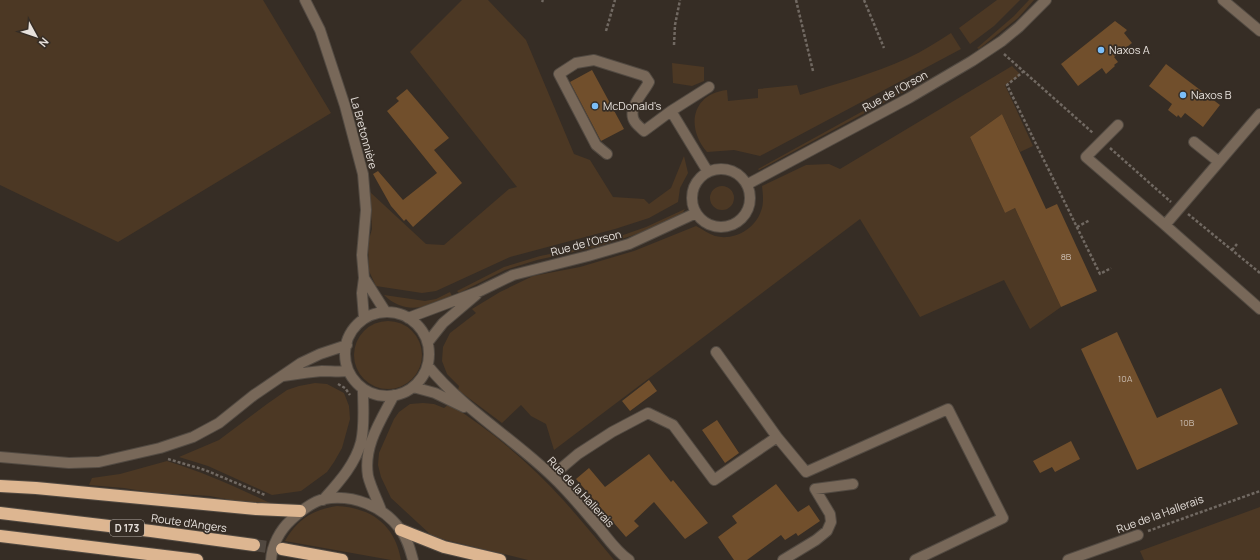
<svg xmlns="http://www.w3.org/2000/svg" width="1260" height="560" font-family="Manrope,sans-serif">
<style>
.green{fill:#4c3824}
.building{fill:#714f2c}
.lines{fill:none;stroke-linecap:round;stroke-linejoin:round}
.highway-tunnel{stroke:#514840;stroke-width:12;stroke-dasharray:12 6;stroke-linecap:butt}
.minor-casing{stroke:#524a42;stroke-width:12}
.highway-casing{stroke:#524a42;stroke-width:14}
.path{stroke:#716962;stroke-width:2.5;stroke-dasharray:3 2;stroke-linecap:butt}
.minor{stroke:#786859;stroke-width:10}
.highway{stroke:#ddb691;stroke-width:12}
.poi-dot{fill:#7bbef8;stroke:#362d25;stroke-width:1.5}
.labels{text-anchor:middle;stroke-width:3.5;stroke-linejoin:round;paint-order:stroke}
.number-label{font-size:9px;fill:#cabcb0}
.shield{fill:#362d25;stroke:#b2aba5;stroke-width:1}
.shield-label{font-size:10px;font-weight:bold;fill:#e7e1dc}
.poi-label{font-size:11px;fill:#e7e1dc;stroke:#362d25;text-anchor:start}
.street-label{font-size:11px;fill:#e7e1dc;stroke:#362d25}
</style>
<rect width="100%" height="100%" fill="#362d25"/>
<path class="green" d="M0,0h263l68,113 -213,129 -118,-57z
M462,0h26l38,40 48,114 16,6 23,37 31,2 5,5 22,-16 13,-32 4,17 -8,15 -2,14 -29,16 -34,11 -105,28 -74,34 -14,2 -46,-7 -7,-15 -1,-28 4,-14 -2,-37 56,52 18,1 65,-56 8,-2 -107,-135z
M997,0h23l-26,26 -24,18 -11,-16z
M1029,0h5l-16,18 -39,31 -2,-1 37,-32z
M951,33l10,16 -201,107 -26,-6 -27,2c-21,-24 -16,-58 20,-62l1,11 30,-3v-9l39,-4 3,10c36,-11 73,-21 108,-37 15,-7 29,-16 43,-25z
M672,63l32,4v14l-12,5 -19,-3z
M1012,66l9,9 -16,10 28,61 -13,6 -18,-38 -32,23 35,76 10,-5 46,99 -31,22 -26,-49 -84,37 -60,-98 -306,231 -8,-26 -15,-8 -10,-11 -19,18 -44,-33 1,-4 -12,-12 -5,-13 1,-14 7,-14 26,-20 -4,-4 28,-17 33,-16 47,-9 54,-16 62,-25c6,3 13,8 19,10 19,5 40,-7 46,-25 3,-7 2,-17 1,-25l44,-21 23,-1 11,5z
M912,84l3,2 -156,84 -1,-1z
M710 198a12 12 0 1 1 24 0a12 12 0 1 1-24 0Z
M685,209l-3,5 -23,11 -28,11 -35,11 -59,13 -32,10 -46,23 -2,-2 47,-24 36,-11 55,-11 51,-18z
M450,292l2,4c-25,11 -46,20 -68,-1l41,6 11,-2z
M354 355a34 34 0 1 1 68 0a34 34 0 1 1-68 0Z
M315,383l12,1 17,9 5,13 1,13 -8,29 -8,14 -7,10 -26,19 -29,4 -64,-29 -29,-9 40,-17 48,-36 20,-14 12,-4z
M423,403l11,1 10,4 5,-4c43,27 82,60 116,98 17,19 33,39 49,58h-86l-82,-20 -15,-5 -40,-37 -10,-21 -3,-12 1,-12 15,-34 5,-7 11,-8z
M167,461c36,11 69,26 103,42l-34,-2 -26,-5 -30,-2 -13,1 -43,-7 -35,-3 3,-7 28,-4z
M337,506c35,2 58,19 64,54h-10l-106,-19c13,-22 27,-31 52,-35z
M1260,507v53h-116l-4,-9z"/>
<path class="building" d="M1115,21l12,9 -3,3 8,10 -18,14 4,5 -4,3 1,1 -9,8 -4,-6 -24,18 -17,-22z
M1166,64l54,41 -17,22 -18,-14 -4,5 -3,-3 -1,2 -9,-7 4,-6 -23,-18z
M592,70l32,59 -23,12 -31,-59z
M407,89l42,49 -15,12 28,33 -49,44 -7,-8 -2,2 -13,-15 -18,-32 5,-3 25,29 34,-27 -50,-62 12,-10 -3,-3z
M1002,114l44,95 11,-5 40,87 -36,16 -46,-99 -10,5 -35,-76z
M1117,332l40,86 64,-30 17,36 -101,46 -56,-121z
M649,380l8,11 -27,20 -8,-10z
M717,420l22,33 -14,10 -23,-33z
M1071,441l9,18 -25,13 -3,-5 -12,6 -7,-12z
M649,454l22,28 2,-2 35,43 -23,16 -31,-37 -20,19 5,5 -13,11 -50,-58 13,-11 16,19z
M776,484l22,28 11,-7 11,16 -22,15 -2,-3 -11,7 -4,-5 -34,25h-13l-16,-23 19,-14 -5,-7z"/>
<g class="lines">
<path class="highway-tunnel" d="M254,545l28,4"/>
<g class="minor-casing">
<path id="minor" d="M305,0l15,30 25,76 18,68 3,36 -4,45 2,23 -2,15 2,25
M1223,0l37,31
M1118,125l-32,32 79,68 95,-111
M1194,142l25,20
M607,154l-11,-9 -37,-71 17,-11 18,-3 51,16 4,6c-6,12 -23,27 -14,40 2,3 6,6 9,9l27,-20
M692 198a29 29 0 1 1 58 0a29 29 0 1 1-58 0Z
M708,172l-37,-61 38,-24
M748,184l161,-86 63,-37 30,-20 17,-14 27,-27
M1165,225l95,84
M364,278l21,33
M345 354a42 42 0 1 1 84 0a42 42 0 1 1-84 0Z
M408,318l72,-27 33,-16 75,-19 41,-12 67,-31
M428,342l15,-19 33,-28
M716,352l61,85
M428,366c36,44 85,72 125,111 17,16 32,35 47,52 9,11 17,23 29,31
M283,376c13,-2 26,-4 39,-5 9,0 17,1 26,0
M413,387l22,6 29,14
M0,457l69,6 30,-1 61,-14 33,-11 26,-14 35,-28 47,-32 19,-9 27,-9
M552,476l26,-22 34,-22 36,-19 25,12 41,55 63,-43 29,35 142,-63 55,109 -88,42
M323,500c15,-17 32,-35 38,-58 4,-17 2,-36 2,-53
M381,510c-4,-11 -10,-22 -13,-34 -5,-30 13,-56 26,-81
M271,560c1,-15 9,-30 20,-40 8,-8 23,-19 33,-21 29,-5 59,7 76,30 7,9 10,20 13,31
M783,560l33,-20 11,-9 4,-9 -1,-8 -15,-25 38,-5
M1068,560l70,-25"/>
</g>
<g class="highway-casing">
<path id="highway" d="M0,486l36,2 220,21 44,2
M0,513l151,18 103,14
M401,530l43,17 56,13
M0,536l197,24
M282,549l60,11"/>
</g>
<path class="path" d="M796,0l17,71
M864,0l20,48
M542,2l1,-2
M606,31l9,-31
M674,45l1,-20 5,-25
M1004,54l89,79
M1024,71l-17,14 93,189 11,-6
M1110,148l61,54
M1188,214l72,59
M1077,227l13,-7
M1232,250l5,-6
M338,384l7,4 5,7
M168,459l37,11 60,25
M1148,531l112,-40"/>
<use href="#minor" class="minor"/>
<use href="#highway" class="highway"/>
</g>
<g class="poi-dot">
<circle cx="1101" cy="50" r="4"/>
<circle cx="1183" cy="95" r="4"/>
<circle cx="595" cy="106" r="4"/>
</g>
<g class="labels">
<g class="number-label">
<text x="1066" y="260">8B</text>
<text x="1125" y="382">10A</text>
<text x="1187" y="426">10B</text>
</g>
<rect class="shield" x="110" y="520" width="34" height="16" rx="3"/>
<g class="shield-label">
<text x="127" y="532">D 173</text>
</g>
<g class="poi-label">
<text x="1109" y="54">Naxos A</text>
<text x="1191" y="99">Naxos B</text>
<text x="603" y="110">McDonald's</text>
</g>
<g class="street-label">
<text transform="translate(895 91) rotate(-29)" y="4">Rue de l'Orson</text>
<text transform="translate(364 133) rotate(75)" y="4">La Bretonnière</text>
<text transform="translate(586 243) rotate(-15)" y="4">Rue de l'Orson</text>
<text transform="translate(581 492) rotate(47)" y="4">Rue de la Hallerais</text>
<text transform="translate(1160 514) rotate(-20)" y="4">Rue de la Hallerais</text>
<text transform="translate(189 523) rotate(8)" y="4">Route d'Angers</text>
</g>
</g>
<g transform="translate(36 36) rotate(130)" stroke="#362d25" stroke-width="3" paint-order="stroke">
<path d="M0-3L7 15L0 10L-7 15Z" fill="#e7e1dc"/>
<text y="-6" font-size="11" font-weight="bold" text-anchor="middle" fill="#e7e1dc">N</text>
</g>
</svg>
